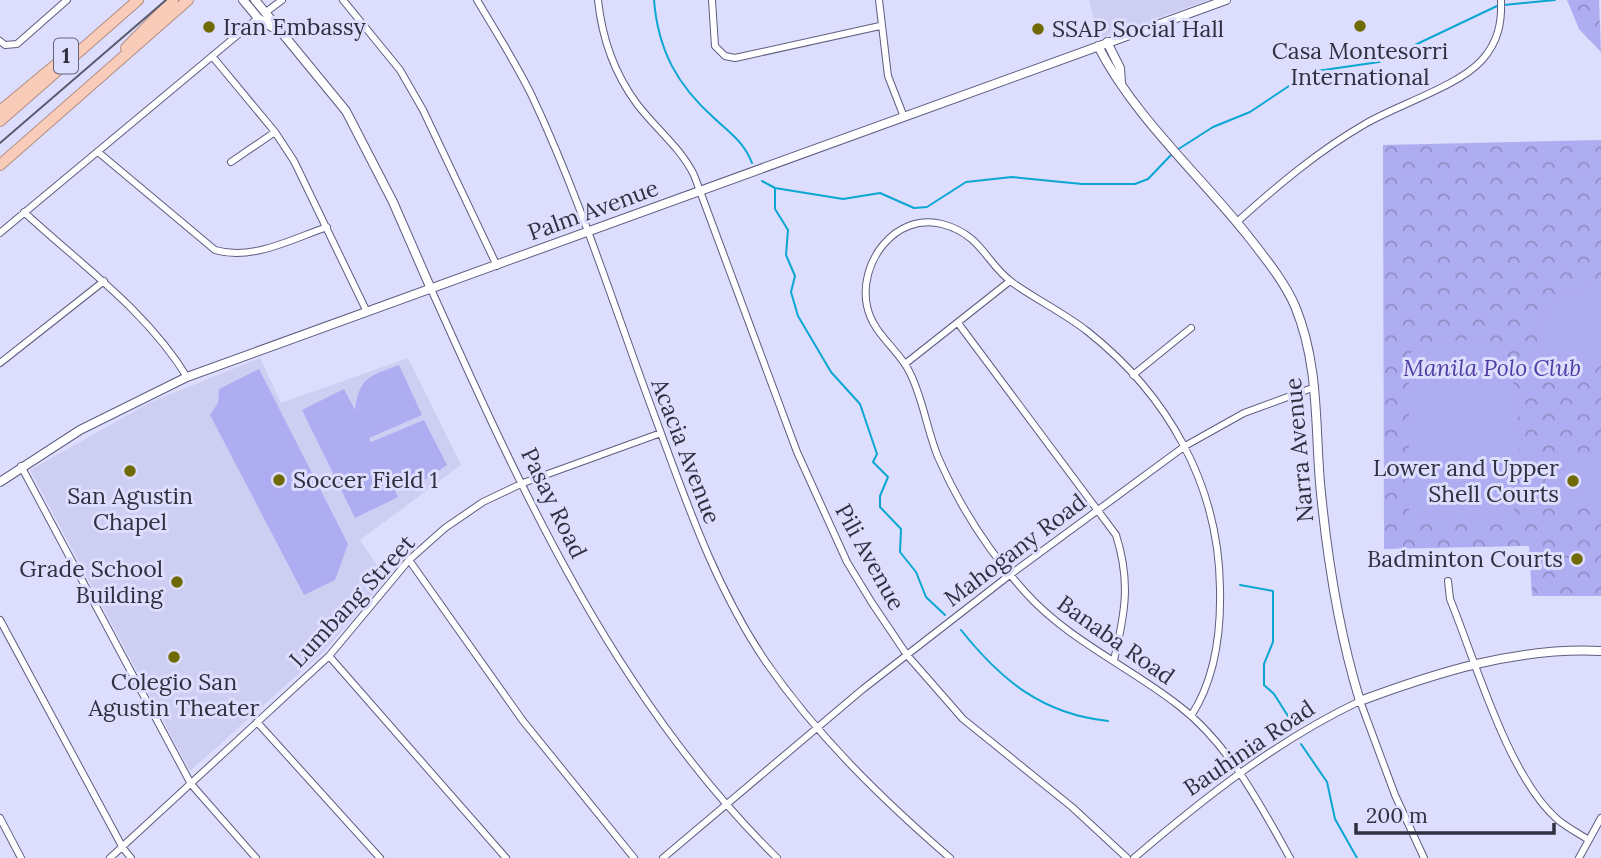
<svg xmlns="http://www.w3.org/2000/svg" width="1601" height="858" font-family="Lora,serif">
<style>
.built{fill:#cecef3}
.park{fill:url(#park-crowns)}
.pitch{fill:#afadf2}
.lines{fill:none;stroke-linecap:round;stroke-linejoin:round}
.stream{stroke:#0ba7d3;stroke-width:2}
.minor-casing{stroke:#5e5d80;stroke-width:8}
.tertiary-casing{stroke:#5e5d80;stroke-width:10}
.trunk-casing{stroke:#b18e83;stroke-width:12}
.minor{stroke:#fff;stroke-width:6}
.tertiary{stroke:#fff;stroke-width:8}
.trunk{stroke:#f8ccb8;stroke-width:10}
.tram{stroke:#5a596d;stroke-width:2}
.poi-dot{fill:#706a04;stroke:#ddddfe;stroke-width:2.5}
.labels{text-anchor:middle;stroke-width:6;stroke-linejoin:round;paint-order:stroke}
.shield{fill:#ddddfe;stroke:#656479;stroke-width:2}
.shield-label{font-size:21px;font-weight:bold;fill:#313040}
.poi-label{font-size:23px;fill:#313040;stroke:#ddddfe;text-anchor:start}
.street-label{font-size:23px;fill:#313040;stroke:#ddddfe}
.park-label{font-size:23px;font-style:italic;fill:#4e3da3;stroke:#ddddfe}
</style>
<defs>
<pattern id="park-crowns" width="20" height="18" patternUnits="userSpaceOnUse" patternTransform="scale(1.75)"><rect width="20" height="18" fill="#afadf2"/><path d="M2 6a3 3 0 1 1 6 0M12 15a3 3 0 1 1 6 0" fill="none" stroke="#8f8dc5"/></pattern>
</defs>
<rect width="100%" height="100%" fill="#ddddfe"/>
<path class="built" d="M1089,0h120l-111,39z
M260,358l21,45 127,-45 53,107 -101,75 26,39 -63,73 -133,119 -160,-301 121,-68z"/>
<path class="park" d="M1567,0h32l2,52 -22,-23z
M1601,140v456h-69l-3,-50 -145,3 -1,-404z"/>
<path class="pitch" d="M1601,285v76l-59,-1c-2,-9 -6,-19 -5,-28 4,-29 38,-48 64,-47z
M1478,339c10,2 17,4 23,12 23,31 21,129 11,166l-103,-1v-162l16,-11z
M399,365l23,50 -53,23 2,4 53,-22 23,45c-17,11 -37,30 -57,15l8,17 -43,21 -53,-108 42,-21 11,21c4,-33 15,-34 44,-45z
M259,369l89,175 -13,36 -31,15 -94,-180 8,-12 1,-14z
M1546,459h55v45h-55z"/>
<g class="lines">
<path class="stream" d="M654,0c4,50 23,85 60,118 16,15 30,24 38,45
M1504,5l51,-5
M1177,150l36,-23 37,-15 60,-40 69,-10 118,-56
M762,181l13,7 68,11 37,-6 34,15 13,-1 39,-25 46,-5 70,7h53l13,-5 23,-24
M775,188v21l13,21 -2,25 9,21 -4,16 7,24 33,56 29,32 17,50 -4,8 15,15 -8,19v11l21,22 -1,23 16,20 10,25 19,18
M1240,585l33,6v51l-9,22v21l10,9 19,30
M961,630c40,50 81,84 147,91
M1301,744l26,38 8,37 22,39"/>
<g class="minor-casing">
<path id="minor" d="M343,0l57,70 23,40 74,156
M477,0c19,32 39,63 55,96 49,104 83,214 123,321 31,84 60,170 111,245 51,74 117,138 184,196
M598,0c4,38 16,73 39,104 19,25 43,43 57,71l103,277 50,110 25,41 35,52 56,64 109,88 55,51
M712,0l3,46 10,10 10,2 145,-32
M879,0l9,76 16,41
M266,12l16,-12
M0,41l5,4 12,-1 50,-44
M212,56l63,76 19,29 73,151
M98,152l117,98c37,11 77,-11 112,-23
M231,162l44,-30
M24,212c57,53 122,98 163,165
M1237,222c40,-36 81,-71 128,-98 32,-19 94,-38 117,-64 16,-18 20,-37 19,-60
M0,233l258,-215
M431,289c91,203 185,411 346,569
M958,323l158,212c15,47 9,78 -2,125
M0,363l104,-82
M905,364l105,-83
M1133,375l58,-47
M21,466l170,318 65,74
M409,560l114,161 111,137
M1448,581l2,18c25,61 58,177 107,220 9,8 21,14 32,21
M0,620l123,228 8,10
M329,656l177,202
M1191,716c25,-38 30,-84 29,-127 -1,-104 -52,-194 -133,-258 -23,-18 -50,-31 -74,-48 -28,-20 -30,-48 -71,-59 -47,-12 -84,39 -75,82 6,29 32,43 43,67 13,26 17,57 28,84 21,48 52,96 87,135 43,48 103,74 153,113 50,38 82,99 112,153
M257,722l123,136
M0,818l21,40
M110,858l219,-202 80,-96 36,-32 38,-26 40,-19 138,-50
M663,858l200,-169 148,-115 174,-128 59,-33 71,-26
M1134,858c70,-60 142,-117 226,-157l35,94 29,63
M1579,858l22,-40"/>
</g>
<g class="tertiary-casing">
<path id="tertiary" d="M243,0l15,18 17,11
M255,0l91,111 47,91 38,87
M1107,42l13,26 1,15
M1098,46c36,71 101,128 150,190 17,22 36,45 47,70 24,58 20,117 25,177 7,75 18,147 40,218 78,-29 157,-54 241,-50
M0,482l80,-52 107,-53 1039,-377"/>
</g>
<g class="trunk-casing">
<path id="trunk" d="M126,48l47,-48
M0,111l60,-50
M0,121l138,-121
M0,165l188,-165"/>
</g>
<use href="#minor" class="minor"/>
<use href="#tertiary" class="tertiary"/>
<use href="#trunk" class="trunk"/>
<path class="tram" d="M0,143l166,-143"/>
</g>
<g class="poi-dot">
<circle cx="1360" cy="26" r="7"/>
<circle cx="209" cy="27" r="7"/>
<circle cx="1038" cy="29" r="7"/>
<circle cx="130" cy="471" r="7"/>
<circle cx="279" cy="480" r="7"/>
<circle cx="1573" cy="481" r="7"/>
<circle cx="1577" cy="559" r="7"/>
<circle cx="177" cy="582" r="7"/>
<circle cx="174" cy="657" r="7"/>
</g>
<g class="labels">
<rect class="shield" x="54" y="38.5" width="24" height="35" rx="5"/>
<g class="shield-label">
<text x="66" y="63">1</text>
</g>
<g class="poi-label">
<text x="223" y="35">Iran Embassy</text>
<text x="1052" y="37">SSAP Social Hall</text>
<text x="1360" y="59" text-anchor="middle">Casa Montesorri<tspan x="1360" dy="26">International</tspan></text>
<text x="1559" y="476" text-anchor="end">Lower and Upper<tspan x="1559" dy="26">Shell Courts</tspan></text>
<text x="293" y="488">Soccer Field 1</text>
<text x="130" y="504" text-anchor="middle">San Agustin<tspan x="130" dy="26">Chapel</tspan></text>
<text x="1563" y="567" text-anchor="end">Badminton Courts</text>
<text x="163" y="577" text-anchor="end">Grade School<tspan x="163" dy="26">Building</tspan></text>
<text x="174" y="690" text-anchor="middle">Colegio San<tspan x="174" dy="26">Agustin Theater</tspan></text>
</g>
<g class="street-label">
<text transform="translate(593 210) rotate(-20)" y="8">Palm Avenue</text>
<text transform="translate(1299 450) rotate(-95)" y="8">Narra Avenue</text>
<text transform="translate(686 451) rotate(69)" y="8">Acacia Avenue</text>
<text transform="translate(554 503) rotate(64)" y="8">Pasay Road</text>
<text transform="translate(1015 550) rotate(-37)" y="8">Mahogany Road</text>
<text transform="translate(870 557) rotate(61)" y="8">Pili Avenue</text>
<text transform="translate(352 601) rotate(-47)" y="8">Lumbang Street</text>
<text transform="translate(1116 640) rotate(35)" y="8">Banaba Road</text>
<text transform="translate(1249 748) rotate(-34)" y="8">Bauhinia Road</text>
</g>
<g class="park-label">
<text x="1492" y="376">Manila Polo Club</text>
</g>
</g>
<path d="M1356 823v10h198v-10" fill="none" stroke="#313040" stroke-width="3.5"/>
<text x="1366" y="823" font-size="21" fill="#313040" stroke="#ddddfe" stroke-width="5" paint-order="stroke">200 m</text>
</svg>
